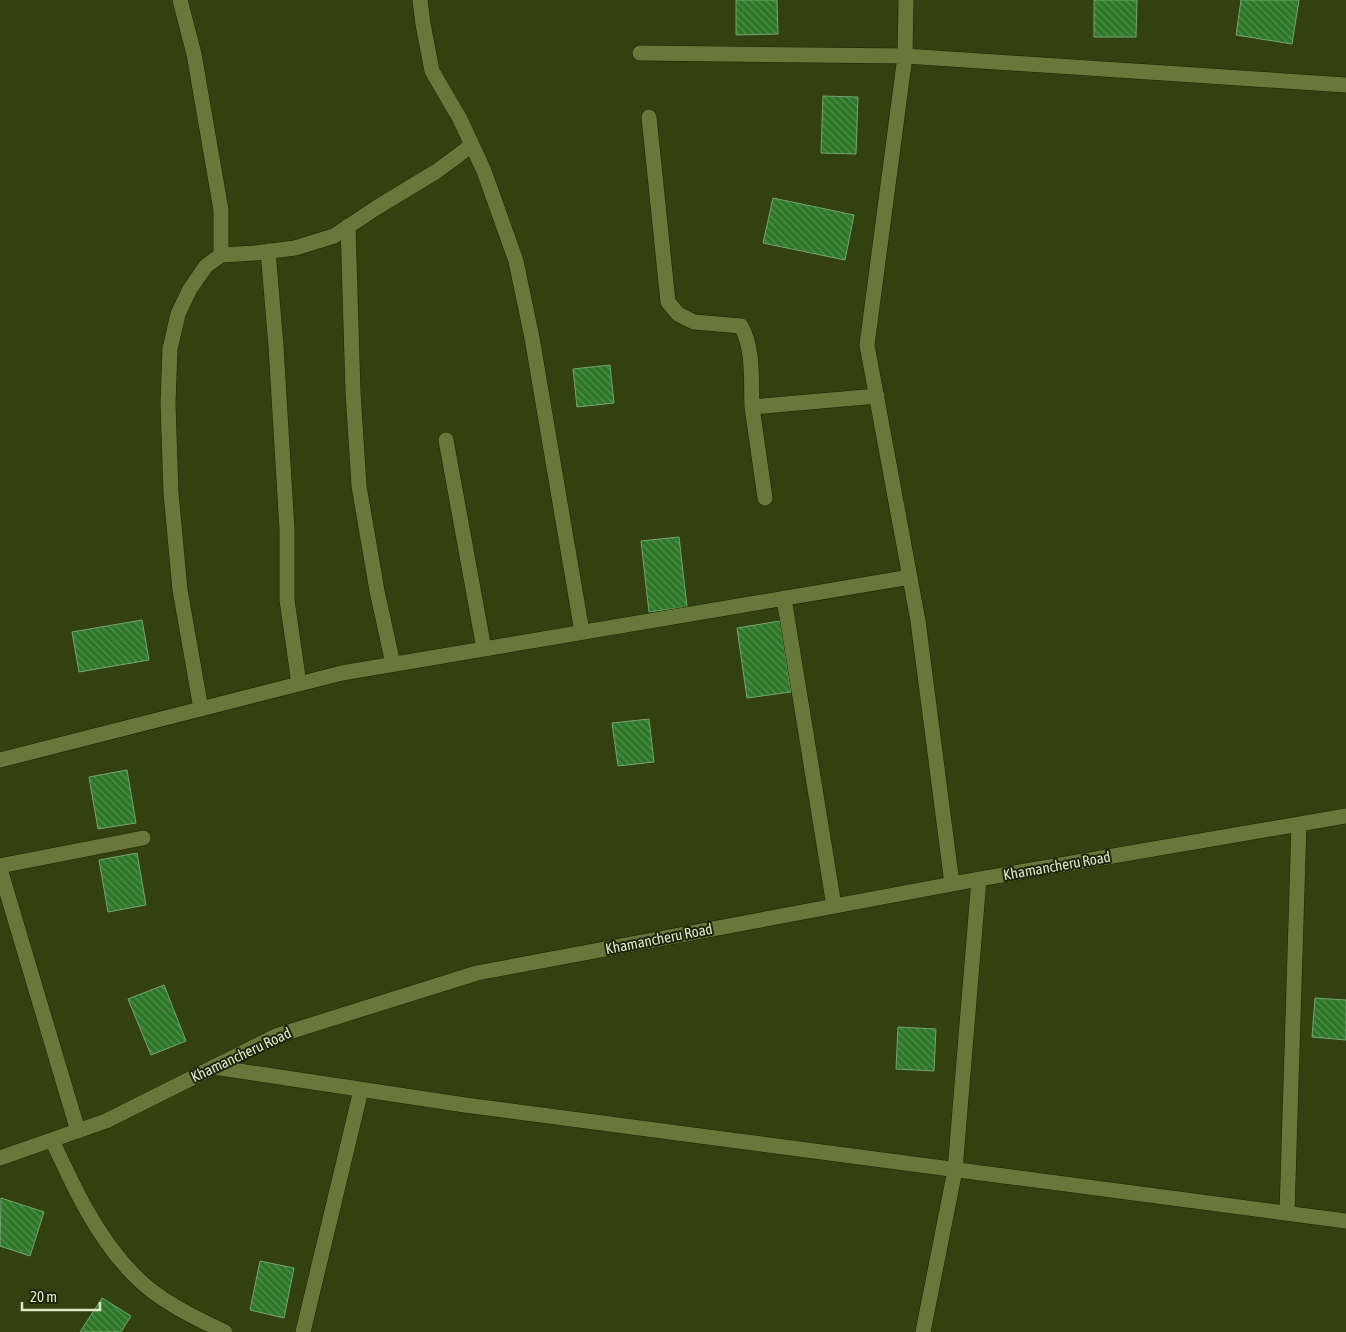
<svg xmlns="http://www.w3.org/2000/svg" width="1346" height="1332" font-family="'Asap Condensed',sans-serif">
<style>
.building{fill:url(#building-back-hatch);stroke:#76a571}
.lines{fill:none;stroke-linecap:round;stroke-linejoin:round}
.minor-casing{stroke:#1d2504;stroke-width:16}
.minor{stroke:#67793a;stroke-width:15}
.labels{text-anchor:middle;stroke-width:4;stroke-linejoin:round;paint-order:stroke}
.street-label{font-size:15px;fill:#dde8c7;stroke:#1d240a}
</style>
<defs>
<pattern id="building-back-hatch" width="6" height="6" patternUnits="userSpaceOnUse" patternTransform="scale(1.25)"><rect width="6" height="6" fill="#2d7728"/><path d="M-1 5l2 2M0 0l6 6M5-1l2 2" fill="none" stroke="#559150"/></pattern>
</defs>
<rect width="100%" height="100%" fill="#33400f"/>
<path class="building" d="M736,0h41l1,34 -42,1z
M1094,0h43l-1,37h-42z
M1241,0h58l-7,44 -56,-9z
M823,96l35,1 -2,57 -35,-1z
M773,198l81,17 -9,45 -82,-17z
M610,365l4,38 -37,4 -4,-38z
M679,537l8,70 -38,5 -8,-71z
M142,620l7,40 -70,12 -7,-40z
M780,621l11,71 -44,6 -10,-70z
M649,719l5,43 -36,4 -6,-43z
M127,770l9,53 -38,6 -9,-52z
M137,853l9,52 -38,7 -9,-52z
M164,985l22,56 -35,14 -23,-56z
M1315,998l31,2v40l-34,-3z
M898,1027l38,2 -2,42 -38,-2z
M1,1198l43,14 -14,44 -30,-10z
M260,1261l34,7 -10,50 -34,-8z
M102,1298l29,18 -10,16h-41z"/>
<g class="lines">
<g class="minor-casing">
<path id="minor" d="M180,0l14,54 27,156v45l34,-2 40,-5 39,-12 42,-28 61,-37 35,-26
M420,0l3,24 9,47 28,48 24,52 32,90 16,77 50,294
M640,53l265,3 1,-56
M649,117l19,185 10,12 16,8 47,4c13,23 10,55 11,81l125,-11
M348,226l5,166 6,94 18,105 16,73
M268,251l8,95 11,184v70l12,84
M752,407l13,91
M446,440l38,209
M784,598l50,308
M201,709l-21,-119 -9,-97 -3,-90 2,-54 8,-35 12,-25 16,-23 15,-11
M0,760l342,-87 568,-96
M0,866l143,-28
M0,869l78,262
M952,884l-34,-263 -51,-276 38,-289 441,29
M213,1067l252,38 881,116
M52,1140c22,48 45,98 83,136 23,24 60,42 90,56
M0,1158l106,-37 170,-85 201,-63 502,-94 367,-63
M1287,1213l12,-389
M303,1332l58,-242
M923,1332l32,-162 24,-291"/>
</g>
<use href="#minor" class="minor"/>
</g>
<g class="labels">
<g class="street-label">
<text transform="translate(1057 866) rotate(-10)" y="5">Khamancheru Road</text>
<text transform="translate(659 939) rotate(-11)" y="5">Khamancheru Road</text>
<text transform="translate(241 1055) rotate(-25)" y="5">Khamancheru Road</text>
</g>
</g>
<path d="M22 1302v8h78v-8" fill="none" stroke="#dde8c7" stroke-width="2.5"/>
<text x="30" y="1302" font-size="15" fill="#dde8c7" stroke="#1d240a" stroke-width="4" paint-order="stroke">20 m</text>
</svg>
